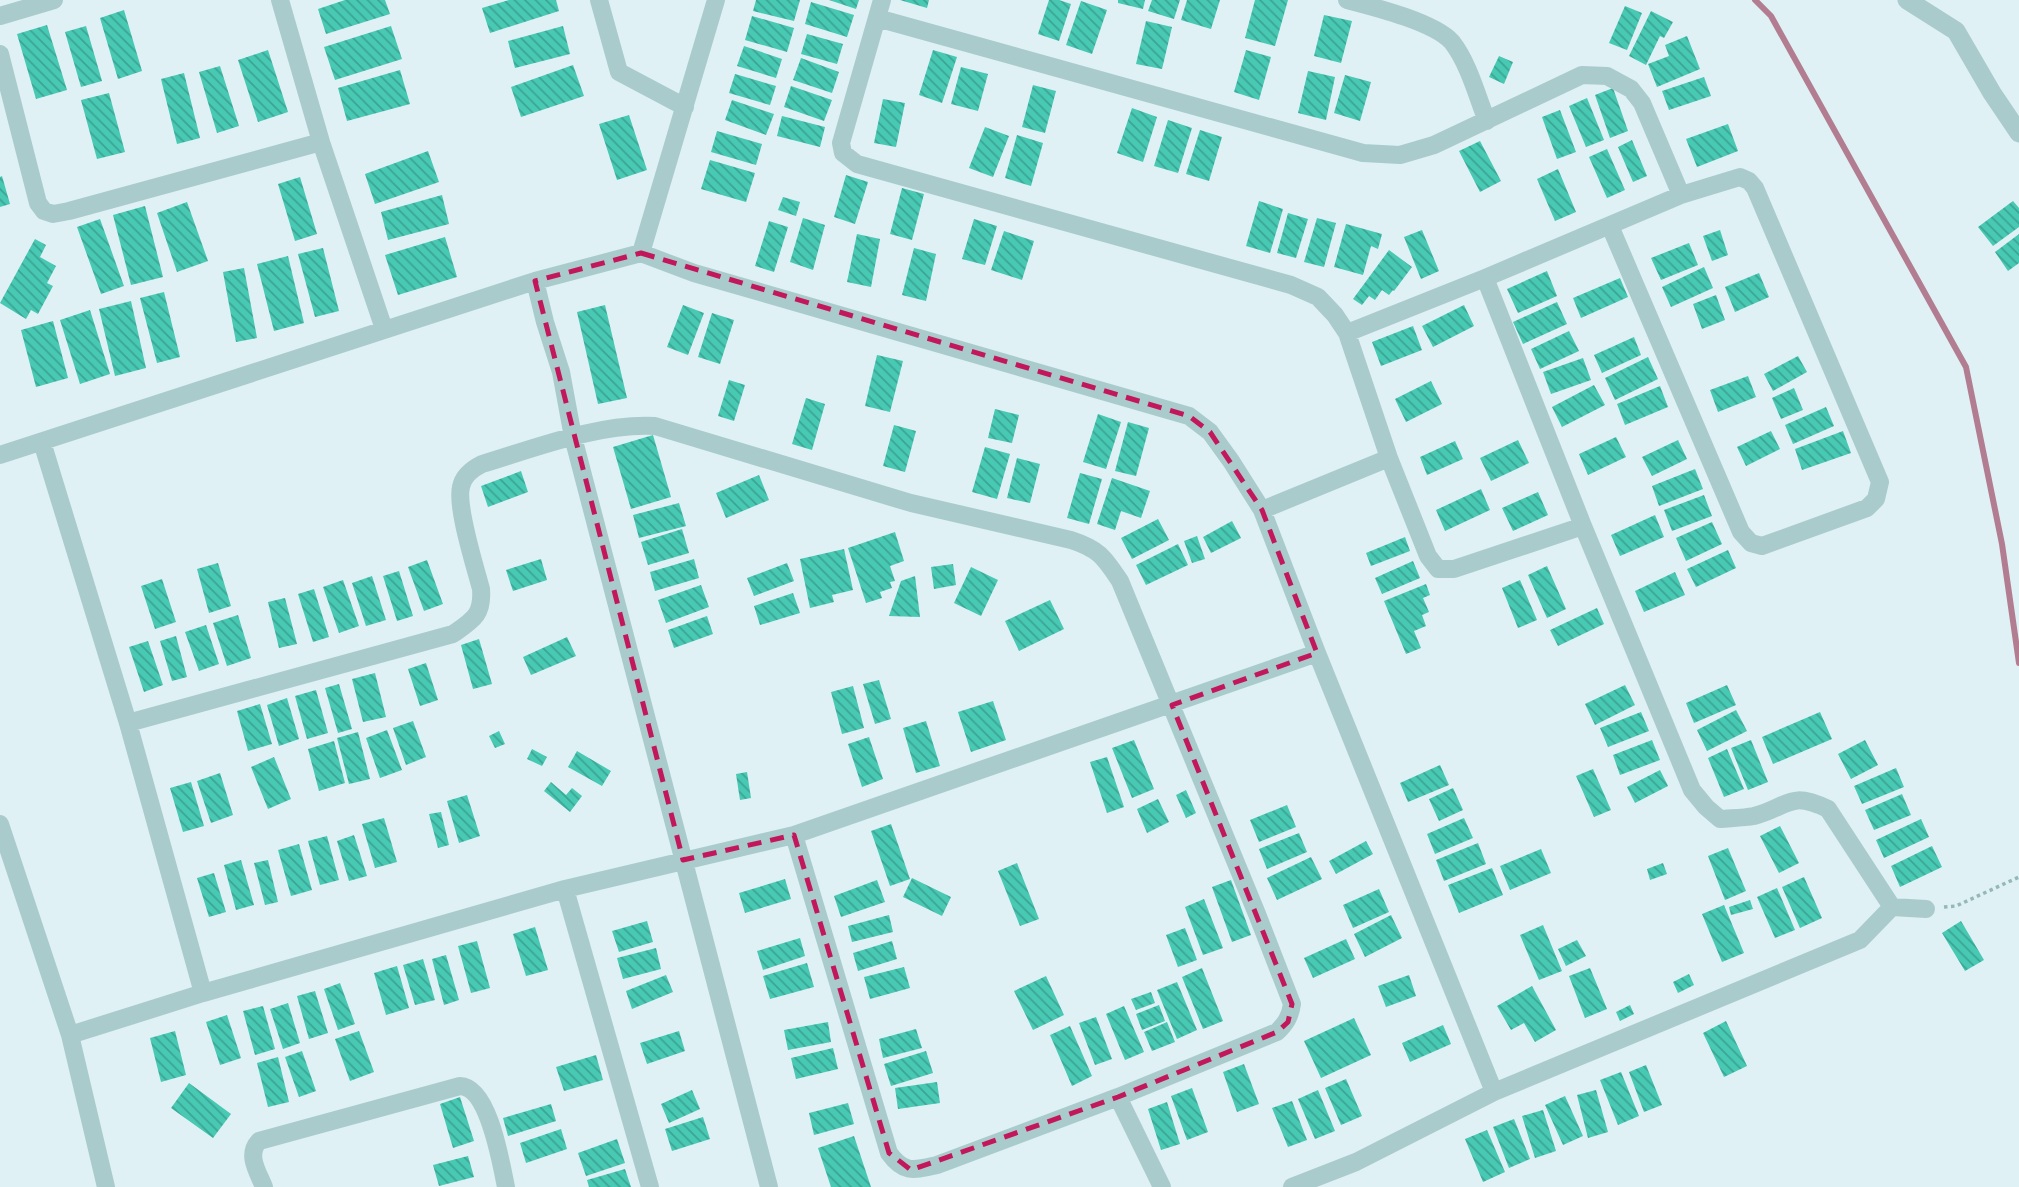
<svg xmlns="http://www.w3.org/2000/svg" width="2019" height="1187" font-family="'Alegreya Sans',sans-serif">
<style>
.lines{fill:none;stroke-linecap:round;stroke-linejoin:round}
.stream{stroke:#b27d90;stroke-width:6}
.building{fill:url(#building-back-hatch)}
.path{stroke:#94b8b8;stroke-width:3.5;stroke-dasharray:3.5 3.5;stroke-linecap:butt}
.minor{stroke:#aacbcc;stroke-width:18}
.tertiary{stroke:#aacbcc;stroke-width:19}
.marked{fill:none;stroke:#c2185b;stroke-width:5;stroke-dasharray:14 9;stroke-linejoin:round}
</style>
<defs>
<pattern id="building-back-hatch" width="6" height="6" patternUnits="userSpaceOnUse" patternTransform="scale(1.75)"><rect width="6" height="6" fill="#48c9b3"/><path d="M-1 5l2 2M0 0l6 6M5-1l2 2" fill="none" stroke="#3ca493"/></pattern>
</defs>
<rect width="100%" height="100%" fill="#dff1f4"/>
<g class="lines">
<path class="stream" d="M1755,0l16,16 195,351 36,177 17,119"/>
</g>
<path class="building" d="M345,0h40l5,14 -64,20 -8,-25z
M509,0h47l3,11 -69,22 -8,-25z
M756,0h44l-6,21 -41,-10z
M829,0h30l-3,9z
M900,0h29l-2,8z
M1049,0h10l12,4 -12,37 -21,-7z
M1118,0h27l-2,9 -25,-6z
M1152,0h28l-6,19 -26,-8z
M1187,0h33l-9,29 -30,-9z
M1255,0h33l-13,46 -30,-8z
M1081,1l26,9 -15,44 -26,-9z
M811,2l43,13 -7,22 -42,-13z
M1625,6l17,7 -15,37 -18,-7z
M124,10l18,61 -24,8 -18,-61z
M1651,11l22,11 -9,16 -4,-2 -14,29 -17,-9z
M1324,15l28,6 -11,42 -27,-7z
M752,16l42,12 -7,24 -42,-12z
M1146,21l26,6 -10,42 -26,-5z
M47,25l20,65 -31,9 -19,-65z
M86,26l16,55 -21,6 -16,-55z
M391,26l11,33 -67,21 -11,-33z
M563,26l7,28 -55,14 -7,-27z
M807,34l36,10 -6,20 -36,-10z
M1687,36l13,33 -43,18 -9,-23 21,-8 -4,-11z
M744,46l38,13 -6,19 -39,-12z
M268,50l20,62 -30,10 -20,-62z
M933,50l24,7 -15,46 -23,-8z
M1246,50l25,7 -12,43 -25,-8z
M1499,56l14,6 -9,22 -15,-7z
M801,58l38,14 -7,21 -39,-13z
M573,65l11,31 -63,21 -10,-30z
M220,66l19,60 -22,7 -18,-61z
M961,67l27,7 -10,37 -27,-7z
M400,70l10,34 -63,17 -9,-33z
M1308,71l27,6 -9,43 -28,-7z
M184,73l16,65 -23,6 -16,-65z
M735,74l41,12 -6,19 -41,-12z
M1345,75l26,7 -11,39 -26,-8z
M1704,77l7,19 -42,14 -7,-19z
M1033,85l23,6 -11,42 -23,-6z
M791,86l41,14 -8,21 -40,-14z
M1613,88l15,43 -18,7 -15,-43z
M109,93l16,59 -28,7 -16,-59z
M1587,98l17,42 -18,7 -17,-41z
M883,99l22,4 -9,44 -22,-4z
M732,100l42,14 -8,21 -41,-15z
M1132,108l25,9 -14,45 -26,-9z
M1560,110l16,42 -19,7 -15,-42z
M629,115l18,55 -30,10 -18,-56z
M782,116l43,11 -5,20 -43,-11z
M1168,120l24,8 -14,45 -24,-7z
M1728,124l10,27 -41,16 -11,-28z
M985,127l24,9 -16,41 -24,-9z
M1200,130l22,7 -13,44 -23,-7z
M717,131l45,13 -6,21 -45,-13z
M1017,135l26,8 -12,43 -26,-8z
M1632,140l15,36 -14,6 -15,-35z
M1480,141l21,40 -21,11 -21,-41z
M1607,149l18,41 -18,8 -18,-41z
M428,151l11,31 -64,22 -10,-30z
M710,160l45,13 -9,29 -45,-13z
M1558,169l18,43 -21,9 -18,-42z
M846,175l22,7 -13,42 -21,-7z
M2,176l8,28 -10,3v-30z
M300,177l17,57 -22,7 -17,-57z
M902,188l22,6 -12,46 -22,-6z
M442,195l7,29 -61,16 -7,-28z
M783,197l17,5 -4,14 -18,-6z
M1259,201l24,8 -13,44 -24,-7z
M2013,201l6,7v19l-26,19 -15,-19z
M187,202l21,59 -31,11 -20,-59z
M145,206l18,71 -32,8 -18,-70z
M1288,213l20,6 -12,39 -19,-5z
M803,218l22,7 -12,45 -23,-8z
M1317,218l19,5 -12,44 -20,-5z
M100,219l24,67 -23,8 -24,-67z
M974,219l23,7 -12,39 -23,-6z
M769,221l19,6 -14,45 -19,-6z
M1346,224l36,10 -4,15 -7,-3 -8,29 -29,-8z
M1422,230l17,41 -18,8 -17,-42z
M1720,230l8,25 -16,6 -9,-25z
M1004,231l30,10 -12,39 -31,-10z
M857,234l23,5 -9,48 -24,-5z
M2019,234v29l-11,8 -13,-19z
M445,237l12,40 -59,18 -13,-40z
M35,239l11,6 -6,12 16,9 -9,17 6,3 -15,28 -7,-4 -5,9 -26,-16z
M1689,243l9,22 -37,15 -10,-22z
M323,248l16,63 -24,6 -17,-63z
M914,248l22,6 -10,47 -24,-6z
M1389,250l23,17 -18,24 -1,-1 -4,5 -7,-5 -7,10 -6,-4 -7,9 -9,-6z
M288,256l16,67 -30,8 -17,-67z
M1704,267l9,21 -42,19 -9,-20z
M244,268l13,70 -21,4 -13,-70z
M1547,271l10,25 -39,17 -11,-24z
M1759,273l10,24 -34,15 -10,-25z
M1620,278l8,19 -47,21 -8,-20z
M164,292l16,65 -23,6 -17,-65z
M1716,295l9,25 -23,9 -9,-25z
M131,301l15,67 -31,8 -16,-67z
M1557,302l10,22 -44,20 -10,-22z
M605,305l22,93 -29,6 -21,-92z
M683,305l21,8 -16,42 -21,-8z
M1464,305l10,21 -41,21 -11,-21z
M90,310l20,64 -30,10 -20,-64z
M712,313l22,7 -14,44 -22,-7z
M53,321l15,57 -32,9 -15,-57z
M1413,326l9,24 -41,16 -9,-24z
M1569,331l10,20 -39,18 -9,-20z
M1634,337l7,18 -39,18 -8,-18z
M877,355l26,6 -13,51 -25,-6z
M1798,356l9,16 -34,19 -9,-17z
M1648,357l10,22 -43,21 -10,-22z
M1583,358l8,22 -40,14 -8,-22z
M1748,376l8,21 -38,15 -8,-22z
M729,380l16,5 -11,36 -16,-5z
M1431,381l11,23 -36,18 -11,-23z
M1594,385l11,20 -43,22 -10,-20z
M1660,386l8,21 -43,18 -8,-21z
M1794,388l9,22 -22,9 -9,-21z
M806,398l19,6 -13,46 -20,-6z
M1826,407l8,19 -41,18 -8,-19z
M995,409l24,6 -7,28 -24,-5z
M1098,414l23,8 -15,47 -23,-7z
M1128,422l21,6 -13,48 -21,-5z
M894,425l22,6 -11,41 -22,-6z
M1771,431l9,18 -34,17 -9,-19z
M1843,431l8,22 -49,17 -7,-21z
M653,435l18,62 -40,12 -18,-62z
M1616,437l10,20 -38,18 -9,-21z
M1518,440l11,23 -38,18 -11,-23z
M1678,440l9,19 -35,17 -10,-19z
M1455,441l8,18 -36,16 -7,-18z
M985,447l25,7 -13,45 -25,-7z
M1017,458l23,6 -10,39 -23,-5z
M1695,469l8,20 -44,17 -7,-20z
M521,471l7,21 -40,15 -7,-21z
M1080,473l22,6 -13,45 -22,-6z
M759,475l10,25 -43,18 -10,-25z
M1112,478l38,13 -9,27 -20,-7 -6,19 -18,-6z
M1481,489l9,21 -45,21 -9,-21z
M1538,492l10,23 -35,16 -11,-23z
M1704,495l8,21 -40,15 -8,-21z
M679,503l7,23 -47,12 -6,-23z
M1655,515l9,22 -44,19 -9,-21z
M1158,519l11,21 -37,19 -11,-21z
M1232,521l9,17 -30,15 -8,-16z
M1712,522l10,22 -36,17 -10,-23z
M682,529l7,24 -41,12 -7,-23z
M895,532l9,29 -14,5 5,15 -5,1 2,6 -12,4 2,6 -16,5 -18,-55z
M1197,536l8,23 -13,4 -8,-22z
M1405,537l5,14 -39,15 -5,-13z
M1178,544l10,21 -42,20 -10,-20z
M844,549l9,41 -21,5 2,7 -24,6 -10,-49z
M1728,550l8,18 -40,19 -9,-18z
M541,559l6,21 -34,11 -7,-21z
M694,559l5,19 -44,13 -5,-19z
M427,560l16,44 -19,7 -16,-44z
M1413,561l7,17 -38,16 -7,-16z
M218,563l13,43 -22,7 -12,-44z
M787,563l7,18 -40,15 -7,-18z
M953,564l3,21 -22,4 -3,-22z
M1547,566l19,43 -19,9 -19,-43z
M971,567l27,13 -17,36 -27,-13z
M399,571l14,45 -16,5 -14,-45z
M1675,572l10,23 -41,17 -9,-21z
M372,576l14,44 -20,6 -14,-43z
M915,576l5,41 -31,-1 12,-35z
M162,579l14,43 -21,7 -14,-43z
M343,580l16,46 -20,7 -16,-46z
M1520,580l17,40 -19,8 -16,-40z
M1426,584l4,11 -7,3 6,14 -7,3 4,11 -12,5 7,17 -15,6 -22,-53z
M701,585l8,22 -43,16 -8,-23z
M314,589l15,48 -16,5 -15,-48z
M793,593l7,20 -40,12 -6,-19z
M285,598l12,46 -18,4 -11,-46z
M1050,600l14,29 -45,22 -14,-30z
M1597,608l7,16 -46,22 -8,-16z
M238,615l13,43 -24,8 -14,-43z
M707,616l6,18 -39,14 -6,-18z
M206,625l13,39 -20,7 -14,-39z
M176,636l11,41 -15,4 -12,-40z
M567,637l9,19 -45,19 -8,-18z
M479,639l13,45 -19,5 -12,-44z
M148,641l15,44 -19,7 -15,-45z
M426,663l12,37 -18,6 -12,-37z
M375,673l11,44 -23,5 -11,-43z
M879,680l12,39 -16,5 -12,-40z
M339,684l13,45 -14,4 -13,-45z
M1625,685l10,20 -40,20 -10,-21z
M1727,685l9,20 -42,18 -8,-20z
M853,686l11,42 -22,6 -11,-42z
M316,690l12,43 -21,6 -12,-43z
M287,698l12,41 -20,7 -12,-41z
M993,701l13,39 -35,12 -13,-40z
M260,704l12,40 -24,7 -11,-40z
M1736,710l11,21 -40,20 -10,-21z
M1641,712l8,19 -41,16 -8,-19z
M1820,712l12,27 -59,25 -11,-27z
M413,721l13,36 -20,8 -13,-37z
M926,721l14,45 -24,7 -13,-45z
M387,730l15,40 -22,8 -14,-40z
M499,731l6,13 -10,4 -6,-12z
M358,732l12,47 -21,5 -12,-46z
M869,737l14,42 -21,8 -14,-43z
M1134,740l20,49 -22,9 -20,-50z
M1652,740l8,20 -40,15 -7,-20z
M1751,740l17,42 -20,8 -17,-42z
M1865,740l13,25 -27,14 -13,-25z
M334,741l11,42 -26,8 -11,-42z
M532,749l15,8 -5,9 -15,-7z
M1727,749l17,40 -20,8 -16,-39z
M577,751l34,20 -9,15 -34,-19z
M274,757l17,42 -23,10 -17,-42z
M1107,757l17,50 -17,6 -17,-51z
M1440,765l9,20 -41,17 -8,-19z
M1896,768l8,19 -42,17 -8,-18z
M1593,769l18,41 -17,7 -18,-41z
M1660,770l8,16 -33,17 -8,-16z
M747,772l4,26 -11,2 -4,-26z
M220,773l13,42 -22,8 -14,-42z
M191,782l13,44 -21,6 -13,-44z
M551,782l15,13 6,-7 10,8 -12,16 -26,-21z
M1453,788l10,22 -24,11 -10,-22z
M1186,790l10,23 -10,5 -10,-23z
M1902,794l9,21 -37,15 -9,-20z
M467,795l13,41 -21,7 -12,-42z
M1158,799l11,23 -22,11 -10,-24z
M1287,805l9,22 -37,15 -9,-22z
M441,812l8,33 -11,3 -9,-34z
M384,818l13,44 -22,6 -13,-44z
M1464,818l9,20 -38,16 -8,-20z
M1921,819l8,18 -45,21 -8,-18z
M891,824l19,55 -20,7 -19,-55z
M1780,826l19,37 -20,10 -19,-37z
M1299,833l8,19 -40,17 -8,-20z
M354,835l13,41 -18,5 -12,-40z
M327,836l12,44 -19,5 -12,-44z
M1366,841l7,13 -37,20 -7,-13z
M1478,843l8,21 -42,17 -8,-21z
M299,844l13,46 -21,6 -13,-46z
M1932,846l10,21 -42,20 -9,-21z
M1728,848l18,43 -21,9 -17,-44z
M1541,849l10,24 -41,17 -10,-24z
M1311,857l11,22 -45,21 -10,-22z
M241,860l13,45 -18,5 -12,-45z
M268,860l10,42 -13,3 -11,-42z
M1017,863l22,56 -19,7 -22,-55z
M1663,863l4,11 -17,6 -3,-11z
M1492,868l11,27 -44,18 -11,-28z
M214,873l12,39 -17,5 -12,-39z
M1804,877l18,41 -22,10 -18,-41z
M912,878l39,19 -9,19 -39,-19z
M785,879l6,20 -46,14 -6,-20z
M877,880l8,22 -44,15 -7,-21z
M1231,880l20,55 -19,7 -20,-55z
M1777,888l18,42 -20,8 -18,-41z
M1379,889l10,23 -36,16 -10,-23z
M1204,899l19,49 -20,7 -18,-48z
M1750,900l3,9 -22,6 -2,-8z
M1724,905l20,48 -22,9 -20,-48z
M889,915l4,17 -41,10 -4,-16z
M1391,915l11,23 -37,19 -11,-23z
M647,921l6,21 -34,10 -7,-21z
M1961,921l23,39 -19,11 -23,-38z
M1543,925l19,46 -23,9 -19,-45z
M535,927l13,43 -22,6 -13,-42z
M1185,928l12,32 -19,7 -12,-32z
M800,938l5,18 -42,14 -6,-19z
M1346,939l9,20 -42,19 -9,-20z
M1577,940l9,16 -20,10 -8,-17z
M477,941l13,47 -19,5 -13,-47z
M892,941l5,18 -39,12 -5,-18z
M656,948l5,21 -38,10 -6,-21z
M446,955l13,45 -15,5 -12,-46z
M423,959l12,41 -20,5 -12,-40z
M807,963l7,24 -44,12 -7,-23z
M397,966l12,42 -23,7 -12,-42z
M904,967l6,21 -40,11 -6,-22z
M1202,968l21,53 -20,8 -21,-52z
M1590,968l17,41 -22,9 -16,-42z
M1689,974l5,11 -16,8 -5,-11z
M666,975l7,17 -41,17 -6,-18z
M1409,975l7,21 -30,11 -8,-21z
M1046,976l18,39 -31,15 -19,-39z
M1177,982l20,48 -20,9 -20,-49z
M340,983l15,41 -17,6 -14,-41z
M1532,986l24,44 -21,12 -11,-19 -13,7 -14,-24z
M315,991l13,42 -19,6 -12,-43z
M1151,992l4,11 -19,7 -5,-11z
M288,1003l12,40 -17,6 -13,-40z
M1159,1005l6,16 -23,9 -6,-16z
M1630,1005l4,9 -14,7 -4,-9z
M263,1006l12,43 -20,6 -12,-44z
M1124,1006l20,46 -19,8 -19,-46z
M227,1015l14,43 -21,7 -14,-43z
M1096,1017l16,42 -17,6 -16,-42z
M1354,1018l17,37 -50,23 -17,-37z
M1726,1021l21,45 -23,11 -21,-44z
M828,1022l3,20 -43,8 -4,-20z
M1167,1022l8,20 -23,9 -8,-19z
M1443,1025l8,19 -41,18 -8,-19z
M1070,1026l22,50 -20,10 -22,-51z
M916,1029l6,19 -39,10 -4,-19z
M175,1031l11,44 -25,7 -11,-44z
M359,1031l15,41 -24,9 -15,-42z
M679,1031l6,20 -38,13 -7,-21z
M833,1048l5,21 -42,10 -5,-21z
M302,1051l14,40 -17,6 -14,-40z
M926,1051l7,22 -42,13 -7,-22z
M596,1055l7,25 -39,11 -8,-24z
M278,1057l11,45 -21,5 -11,-44z
M1244,1064l15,40 -22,8 -14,-40z
M1646,1065l16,40 -18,7 -15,-40z
M1621,1072l18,44 -21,9 -18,-45z
M1346,1079l16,37 -21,9 -16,-37z
M937,1082l3,21 -42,6 -3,-21z
M189,1083l42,31 -18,24 -42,-30z
M1192,1088l16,44 -21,8 -16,-44z
M692,1090l8,19 -31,14 -8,-19z
M1318,1090l17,41 -20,8 -17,-40z
M1596,1090l12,42 -20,6 -11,-43z
M1565,1096l18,40 -20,9 -18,-40z
M460,1097l14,44 -21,7 -13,-44z
M1292,1101l15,39 -19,7 -16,-39z
M1167,1102l13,42 -19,6 -13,-41z
M848,1103l6,21 -40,11 -5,-22z
M551,1104l5,17 -48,15 -5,-18z
M1543,1110l13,41 -21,7 -13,-42z
M703,1117l7,22 -38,12 -7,-22z
M1514,1119l16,40 -21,9 -16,-41z
M561,1129l6,20 -41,14 -6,-20z
M1487,1130l18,42 -22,10 -18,-43z
M854,1136l17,51h-40l-13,-39z
M617,1139l8,24 -39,13 -8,-23z
M468,1156l6,21 -35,9 -6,-21z
M625,1169l6,18h-42l-2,-7z"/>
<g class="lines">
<path class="path" d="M1944,907l12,-1 63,-29"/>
<path class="minor" d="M280,0l41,142 63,187
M599,0l20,72 66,35
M882,0l-41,143 2,10 14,11 434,121 27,12 17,18 12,18 42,125 39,98 10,13h16l129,-43 109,264 14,17 14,12c11,-1 23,-1 34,-3 35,-9 34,-26 74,-7l64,98
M1347,0c27,7 87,22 105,42 17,22 25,54 35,79
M0,16l54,-16
M877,18l486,135 37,2 34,-10 148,-70 25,1 24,13 11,14 39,92
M0,54l38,149 6,8 9,3 16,-3 252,-69
M641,253l53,20 495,143 21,16 21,29 31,49 55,143 177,439
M1485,278l98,248
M535,281l10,41 16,50 12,65 196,750
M1347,333l138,-55 196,-83 59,-18 9,4 6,7 125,294 -4,17 -9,9 -105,38 -11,-3 -10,-11 -131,-306
M42,442l86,281 75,270
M0,455l535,-174 106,-28 75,-253
M1262,510l127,-52
M128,723l325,-89c20,-14 30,-19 28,-45 -6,-23 -25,-82 -20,-102 2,-11 11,-18 21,-23 53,-16 117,-41 173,-38l256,77 160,37c28,9 33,17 49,41l137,333 35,90c-2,13 -6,19 -15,28l-159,65 -181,68c-23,5 -33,9 -48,-12l-95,-318
M0,824l70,211 36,152
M565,889l85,298
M70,1035l133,-42 362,-104 229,-54 523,-182
M1118,1097l44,90
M264,1187c-6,-15 -18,-32 -5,-46l201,-55c29,1 41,77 46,101
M1292,1187l64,-25 138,-70 366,-152 32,-33 34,2"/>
<path class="tertiary" d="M1907,0l49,31 36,62 27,40"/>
</g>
<path class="marked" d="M641,253l548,163 21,16 52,78 55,143 -145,52 120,299 -4,18 -11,10 -159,65 -207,73 -22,-17 -95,-318 -111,25 -148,-579z"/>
</svg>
